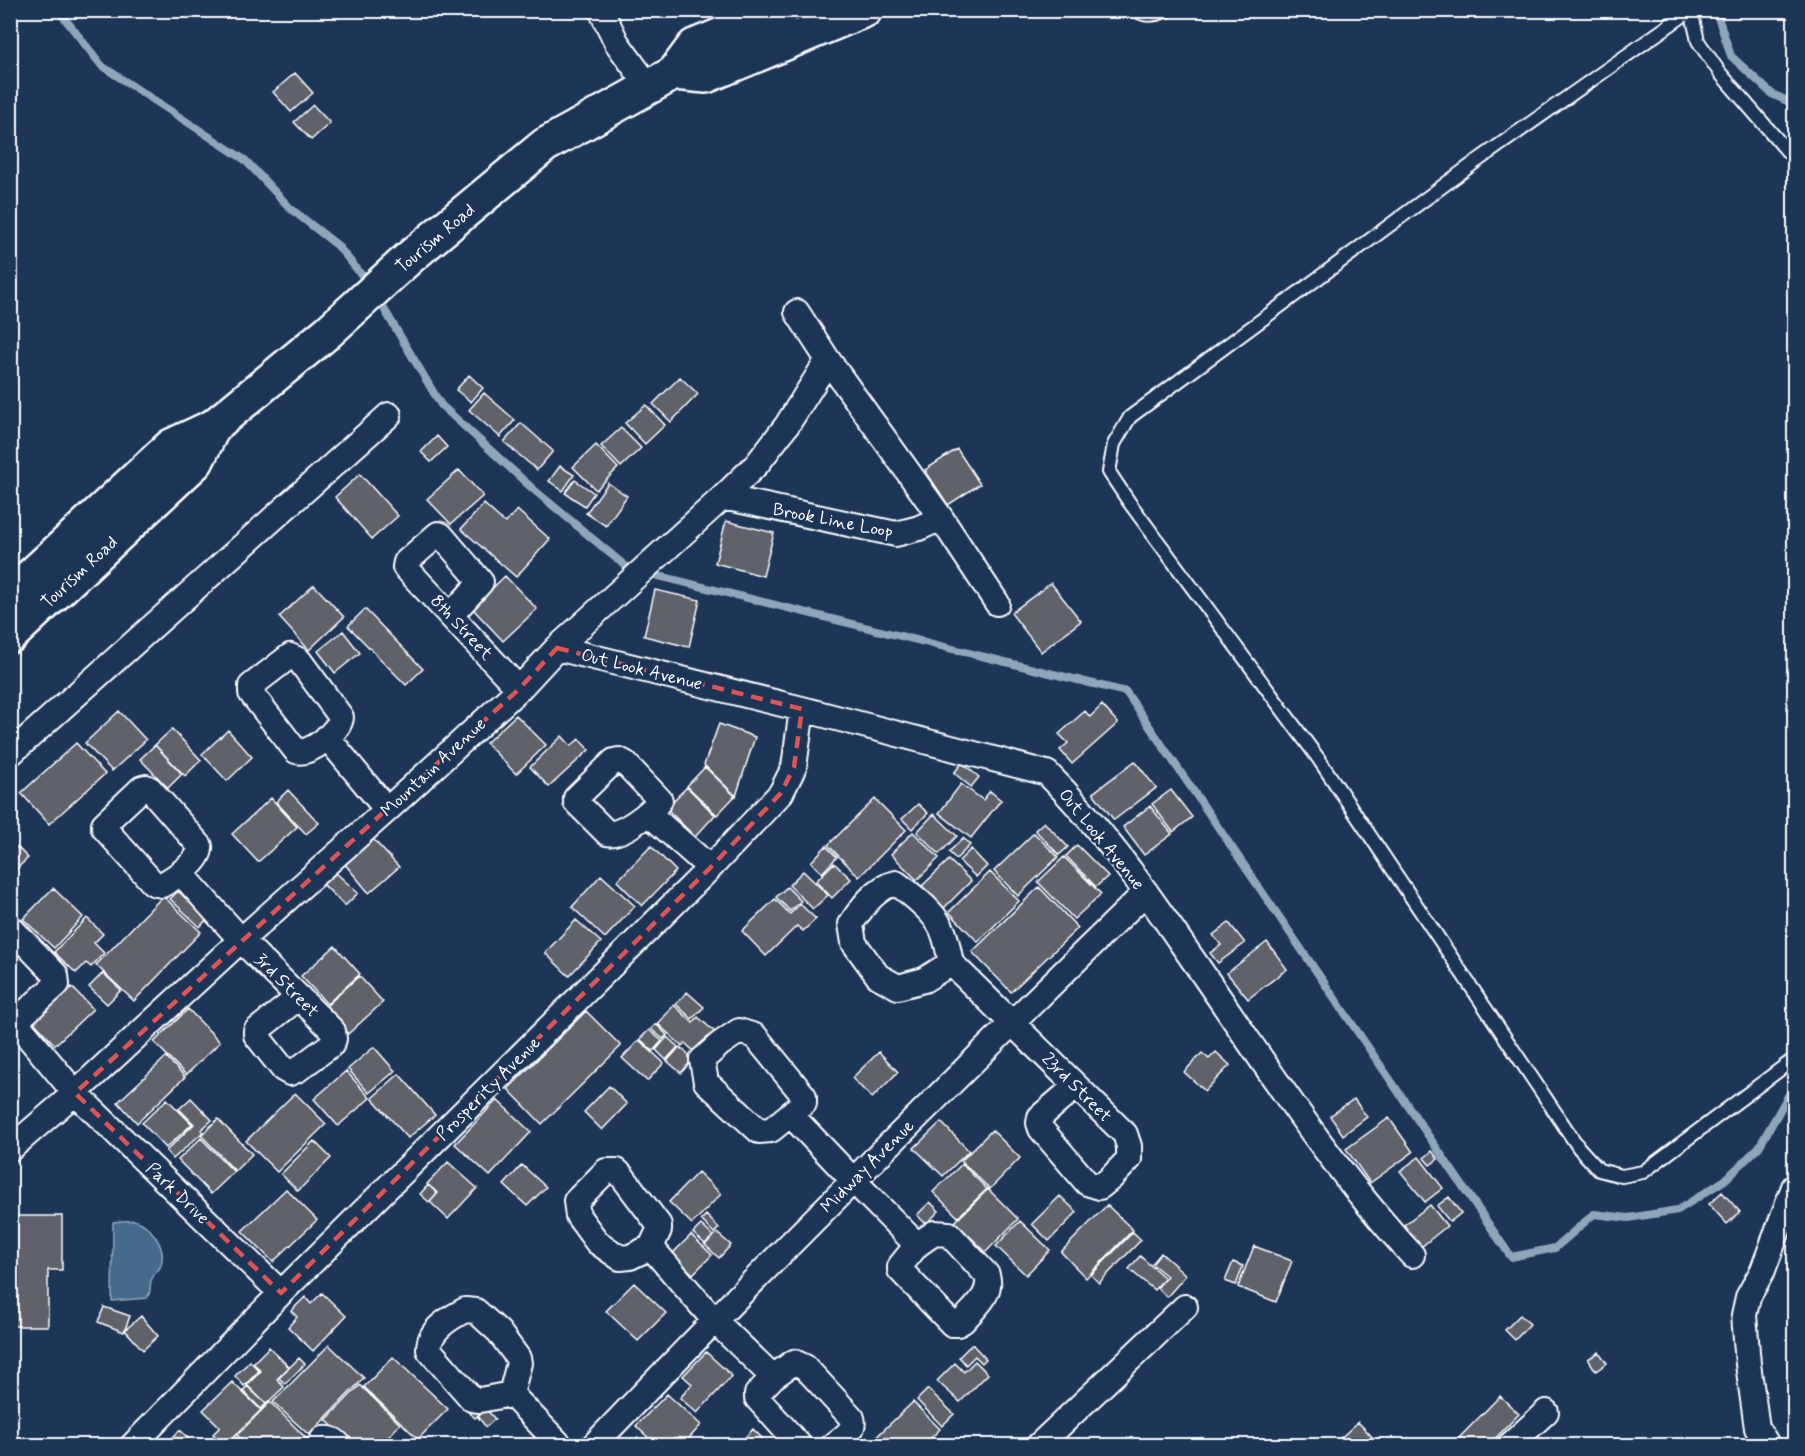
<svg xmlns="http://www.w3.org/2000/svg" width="1805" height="1456" font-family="Mynerve,sans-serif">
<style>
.water{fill:#446a8c;stroke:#8fa6ba;stroke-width:1.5}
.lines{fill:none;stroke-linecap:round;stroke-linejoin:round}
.stream{stroke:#8fa6ba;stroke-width:8}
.building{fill:#5e6269;stroke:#fff;stroke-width:1.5}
.lane-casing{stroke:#fff;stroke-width:16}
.street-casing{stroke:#fff;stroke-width:28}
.secondary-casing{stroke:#fff;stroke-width:38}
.lane{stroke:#1d3557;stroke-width:12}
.street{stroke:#1d3557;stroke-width:24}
.secondary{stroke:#1d3557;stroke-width:33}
.marked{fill:none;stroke:#de5353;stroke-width:4.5;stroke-dasharray:12 8;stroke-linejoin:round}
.labels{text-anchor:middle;stroke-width:5;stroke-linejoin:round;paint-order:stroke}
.street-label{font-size:18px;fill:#fff;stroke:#1d3557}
</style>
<rect width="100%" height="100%" fill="#1d3557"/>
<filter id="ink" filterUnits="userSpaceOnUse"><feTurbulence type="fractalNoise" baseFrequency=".0167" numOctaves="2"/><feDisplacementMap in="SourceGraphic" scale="12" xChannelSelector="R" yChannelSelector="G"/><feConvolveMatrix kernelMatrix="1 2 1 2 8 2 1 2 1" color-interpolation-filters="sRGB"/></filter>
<g filter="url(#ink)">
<path class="water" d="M134,1220c16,4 33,27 27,45 -2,6 -9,10 -10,16 -2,7 1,10 -4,17l-35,3 1,-79z"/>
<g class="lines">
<path class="stream" d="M58,10l44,56 143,94 46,49 46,36 32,39
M1719,10l-2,4 14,42 41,38 22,10
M377,297l64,108 92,84 96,80 6,1
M647,573l479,119 385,565 44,-9 39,-34 34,4 50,-8 47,-30 34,-33 29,-51 6,-6"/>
</g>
<path class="building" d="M295,73l18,20 -22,19 -18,-20z
M313,105l17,18 -19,17 -17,-18z
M469,375l14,13 -12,14 -15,-12z
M680,377l18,17 -27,28 -18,-18z
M484,393l31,27 -15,17 -31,-27z
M646,405l19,20 -20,19 -20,-21z
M521,423l32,28 -16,19 -33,-28z
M621,428l20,20 -20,19 -20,-21z
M437,436l10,11 -16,15 -10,-10z
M596,445l22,23 -22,22 -23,-23z
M957,449l23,35 -32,21 -23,-35z
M560,466l14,9 -11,16 -14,-10z
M459,470l24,26 -32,28 -24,-25z
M360,474l38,42 -26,23 -37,-42z
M575,480l19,13 -9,13 -20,-13z
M608,483l19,13 -21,30 -20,-13z
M484,504l21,19 12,-13 33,29 -34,38 -55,-48z
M726,521l48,12 -11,43 -48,-13z
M505,576l32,33 -34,32 -31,-33z
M1051,583l30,38 -40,31 -30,-39z
M314,585l30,32 -35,33 -30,-33z
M655,590l45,10 -11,47 -45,-11z
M365,609l58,60 -17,16 -58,-59z
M343,631l17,22 -25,20 -17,-22z
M1102,705l16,18 -46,41 -12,-14 8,-7 -9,-9 26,-23 5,6z
M119,711l27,29 -34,31 -27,-28z
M516,715l30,30 -30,29 -30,-31z
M719,724l36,13 -19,59 -32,-31z
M172,729l29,31 -16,16 -30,-31z
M228,730l24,27 -25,24 -25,-27z
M562,736l9,10 8,-7 10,11 -40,37 -19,-20z
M76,743l29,31 -56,50 -28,-31z
M155,745l27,29 -14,14 -28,-29z
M1135,761l21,27 -42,32 -21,-27z
M962,763l17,14 -8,10 -17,-14z
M705,767l30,29 -18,19 -30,-29z
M961,784l22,16 7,-9 11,9 -30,38 -32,-25z
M687,787l28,28 -20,22 -29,-29z
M288,790l31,33 -13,11 -30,-32z
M1171,790l21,27 -19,15 -21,-28z
M271,798l26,29 -39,35 -26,-28z
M875,799l31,31 -47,47 -31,-32z
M918,804l10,9 -16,16 -10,-10z
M1150,806l22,28 -28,21 -21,-28z
M934,814l23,22 -18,18 -22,-22z
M1044,822l24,25 -9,8 -24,-25z
M913,832l26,26 -22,22 -26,-26z
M1034,833l24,24 -40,39 -24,-25z
M963,838l7,7 -14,14 -7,-7z
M373,839l26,28 -30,26 -25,-30z
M1077,845l31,31 -12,11 -30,-31z
M651,846l25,25 -34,35 -25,-25z
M826,846l11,11 -15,16 -11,-11z
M17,847l11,11 -18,17v-23z
M971,849l16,17 -11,11 -17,-16z
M1064,857l37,37 -27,25 -36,-37z
M949,860l22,21 -27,27 -22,-22z
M834,863l17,16 -19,19 -16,-17z
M803,871l25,24 -15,14 -24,-24z
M335,872l23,21 -13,13 -24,-24z
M990,872l29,29 -41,41 -29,-30z
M601,875l34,31 -30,32 -33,-31z
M787,887l14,14 -11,10 -14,-14z
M1039,887l39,41 -67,64 -39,-40z
M53,888l30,29 -29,31 -31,-29z
M178,891l29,28 -7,8 -30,-28z
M163,896l38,36 -67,69 -38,-36z
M775,899l15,15 10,-10 16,15 -13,12 -6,-5 -31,30 -24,-25z
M87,918l16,16 -9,9 10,10 -13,14 -5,-4 -10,10 -22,-21z
M576,920l25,22 -32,34 -24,-23z
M1229,923l16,20 -27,20 -8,-10 11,-8 -8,-10z
M1267,942l20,27 -39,30 -21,-26z
M335,946l25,28 -33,30 -26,-28z
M103,973l18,17 -14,14 -18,-17z
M359,976l24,26 -35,32 -24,-26z
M72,987l21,22 -38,36 -21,-23z
M687,992l17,15 -12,12 -16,-15z
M674,1005l19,18 5,-6 18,16 -19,21 -12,-11 -3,3 -24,-22z
M188,1009l32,33 -34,33 -32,-33z
M586,1011l35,35 -79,78 -34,-35z
M656,1024l11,11 -4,4 -12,-10z
M649,1030l13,11 -9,10 -13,-12z
M667,1037l11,10 -12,13 -10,-10z
M639,1040l25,23 -17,18 -25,-23z
M374,1047l21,24 -26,22 -21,-24z
M680,1047l13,12 -12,14 -14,-12z
M879,1052l19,20 -26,26 -20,-20z
M1216,1052l14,13 -25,26 -21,-19 18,-19 7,6z
M166,1057l19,20 -48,46 -19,-21z
M346,1071l24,27 -32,28 -24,-27z
M399,1074l36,41 -27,23 -36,-40z
M609,1086l18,18 -25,26 -18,-18z
M295,1093l31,31 -49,48 -31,-31z
M191,1098l21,22 -11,10 2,2 -30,27 -7,-8 28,-27 -15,-15z
M167,1099l25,25 -26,24 -24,-25z
M1354,1099l13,18 -24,18 -13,-19z
M497,1100l34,32 -41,44 -35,-32z
M1389,1118l24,34 -43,31 -24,-34z
M218,1119l34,35 -17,17 -34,-36z
M941,1122l28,29 -26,25 -29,-28z
M992,1130l28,28 -30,31 -29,-28z
M201,1138l33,34 -23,22 -33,-34z
M314,1141l17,17 -33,33 -17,-17z
M1432,1151l6,8 -8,6 -6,-7z
M1419,1157l24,31 -18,14 -25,-31z
M448,1162l29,26 -29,31 -18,-17 8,-9 -11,-9z
M962,1164l25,25 -29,28 -25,-25z
M522,1165l24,22 -19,19 -23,-21z
M698,1172l23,22 -29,30 -23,-22z
M428,1185l9,8 -8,9 -9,-8z
M286,1189l31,31 -44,42 -31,-31z
M988,1189l30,30 -32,33 -31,-30z
M1722,1192l18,20 -13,12 -18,-20z
M1060,1196l17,16 -28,29 -17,-17z
M1449,1197l12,16 -11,9 -13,-16z
M930,1202l9,9 -13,13 -9,-9z
M1107,1205l26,25 -47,48 -25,-26z
M1430,1205l17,21 -26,21 -17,-22z
M706,1215l13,13 -5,5 -13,-13z
M10,1216h52v54h-14v56h-35z
M1020,1221l30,29 -24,25 -30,-29z
M701,1225l12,11 -8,8 -12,-11z
M1133,1232l8,8 -42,43 -8,-8z
M717,1233l14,12 -12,13 -14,-13z
M691,1235l21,20 -19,19 -21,-20z
M1254,1246l38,15 -16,41 -38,-15z
M1161,1253l25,22 -19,22 -10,-9 10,-12 -15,-12z
M1140,1256l25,22 -11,12 -25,-21z
M1233,1262l10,4 -7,19 -11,-4z
M634,1283l32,30 -28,28 -32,-30z
M322,1293l24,23 -33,35 -25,-24 9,-10 -6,-6 14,-14 6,7z
M104,1307l26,9 -6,16 -26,-10z
M1520,1315l10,9 -15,16 -10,-10z
M141,1316l17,20 -15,14 -18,-20z
M972,1344l14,15 -4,4 -7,-7 -9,9 -7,-8z
M329,1345l35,33 -55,57 -36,-33z
M269,1347l20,20 -12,12 7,8 -18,17 -19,-19 14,-14 -8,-8z
M706,1352l26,24 -35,37 -17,-15 12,-14 -9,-8z
M1599,1352l8,11 -11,8 -8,-12z
M393,1357l55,52 -30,30 -54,-52z
M299,1358l6,6 -20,20 -6,-6z
M250,1361l9,10 -15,15 -9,-10z
M975,1361l13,13 -28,28 -23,-21 18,-18 9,9z
M232,1382l29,28 -36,36 -12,-12 7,-7 -17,-17z
M360,1385l40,39 -20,22h-27l-27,-26z
M247,1386l19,18 -5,5 -18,-18z
M928,1389l26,25 -12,12 -25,-26z
M667,1394l34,31 -19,21h-25l-21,-20z
M1500,1396l19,18 -31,32h-37z
M270,1402l38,38 -6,6h-54l-11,-11z
M476,1402l8,8 -9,8 -8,-7z
M913,1402l27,27 -17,17h-53l-1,-2z
M486,1409l9,10 -9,8 -8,-10z
M1358,1422l22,23 -48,1z
M753,1429l17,17h-33z
M180,1430l16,16h-32z
M236,1438l7,8h-14z
M202,1439l7,7h-13z"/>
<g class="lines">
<g class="lane-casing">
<path id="lane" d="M1136,10c10,8 21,5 31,0
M1691,10l-217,153 -344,254 -16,27 -5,28 20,30 189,256 261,390 20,22 23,6 21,-4 151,-113
M1691,10l7,31 22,32 74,86"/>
</g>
<g class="street-casing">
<path id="street" d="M601,10l16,33 32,44
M797,312l31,48 113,158 56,85
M723,497l173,37 23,-6 22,-10
M451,615l30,-33 -40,-47 -3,-1 -32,28 -1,5 114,122
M557,648l245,61 245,64c51,51 94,111 135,171 74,105 142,216 230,311
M290,656l9,4 42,57c0,13 -32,39 -45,34l-45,-58v-7z
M327,737l60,73
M10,754l379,-339
M619,760l6,3 35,37c-8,12 -40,37 -53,33l-31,-31v-4l38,-37z
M146,787l4,2 50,57c2,15 -26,32 -38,39l-9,-2 -49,-55v-4l38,-36z
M648,813l62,55
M181,873l60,67 92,91 1,8 -2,5 -35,26 -7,3 -7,-4 -27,-34v-4l43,-34
M10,927l46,48 1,9 -41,37
M951,963l-27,17 -26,7 -20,-11 -24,-33 -3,-19c10,-16 25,-37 45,-41 13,9 34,26 42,39 8,11 10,27 13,41l174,171 4,12v13l-18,19 -11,9 -13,-4 -46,-54 -2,-6 1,-6 35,-30
M10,1015l65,78 206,200
M739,1031l16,5 49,60v7l-33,27 -12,1 -53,-49 -4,-22 18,-16z
M791,1115l62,65 64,65
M10,1149l65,-56 166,-153 146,-130 132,-121 38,-41 166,-151 34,-33 30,-39 41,-65
M606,1171h11l5,5 37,49v5l-8,17 -21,10 -10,1 -23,-16 -19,-26 -2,-15z
M934,1233l15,1 38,41c6,19 -12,32 -24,46l-5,3h-6l-52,-54v-4l17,-21z
M651,1247l63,73 59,57
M465,1310l11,1 23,21 19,26 1,5 -8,31 -31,6 -8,-1 -43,-49c-1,-20 21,-32 36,-40z
M511,1394l50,52
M132,1446l149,-153 429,-425 71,-75 13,-26 8,-58
M319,1446l4,-7c8,-1 12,1 17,7
M593,1446c181,-189 366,-372 553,-554
M800,1446l-43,-48v-4l16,-17 21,-15 11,5 47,51c4,13 -10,20 -19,28
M1038,1446l147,-139
M1509,1446l37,-34
M1768,1446l-11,-18 -9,-64 -4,-49 4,-18 15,-27 31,-83"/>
</g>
<g class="secondary-casing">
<path id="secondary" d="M674,73l32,3 159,-66
M10,595l161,-149 43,-20 114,-94 81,-74 136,-113 129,-72 20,-27 89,-36
M10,636l186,-174 18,-36"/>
</g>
<use href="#lane" class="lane"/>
<use href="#street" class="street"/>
<use href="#secondary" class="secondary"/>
</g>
</g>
<path class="marked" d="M557,648l245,61 -8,58 -13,26 -71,75 -429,425 -206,-200 444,-404z"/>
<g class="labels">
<g class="street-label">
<text transform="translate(435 238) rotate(-40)" y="6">Tourism Road</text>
<text transform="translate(833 520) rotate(11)" y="6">Brook Line Loop</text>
<text transform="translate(79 572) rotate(-43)" y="6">Tourism Road</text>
<text transform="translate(462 627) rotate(47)" y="6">8th Street</text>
<text transform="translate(642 669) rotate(14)" y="6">Out Look Avenue</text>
<text transform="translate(433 767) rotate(-43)" y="6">Mountain Avenue</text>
<text transform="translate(1102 839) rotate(51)" y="6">Out Look Avenue</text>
<text transform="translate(287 985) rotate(45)" y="6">3rd Street</text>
<text transform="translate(1077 1087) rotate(45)" y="6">23rd Street</text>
<text transform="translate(488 1088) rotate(-45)" y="6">Prosperity Avenue</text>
<text transform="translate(867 1166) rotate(-45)" y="6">Midway Avenue</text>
<text transform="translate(178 1193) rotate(44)" y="6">Park Drive</text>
</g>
</g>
<rect width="1805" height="1456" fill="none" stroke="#1d3557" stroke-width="36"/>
<rect x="18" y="18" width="1769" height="1420" fill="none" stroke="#fff" stroke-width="2" filter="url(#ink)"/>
</svg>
